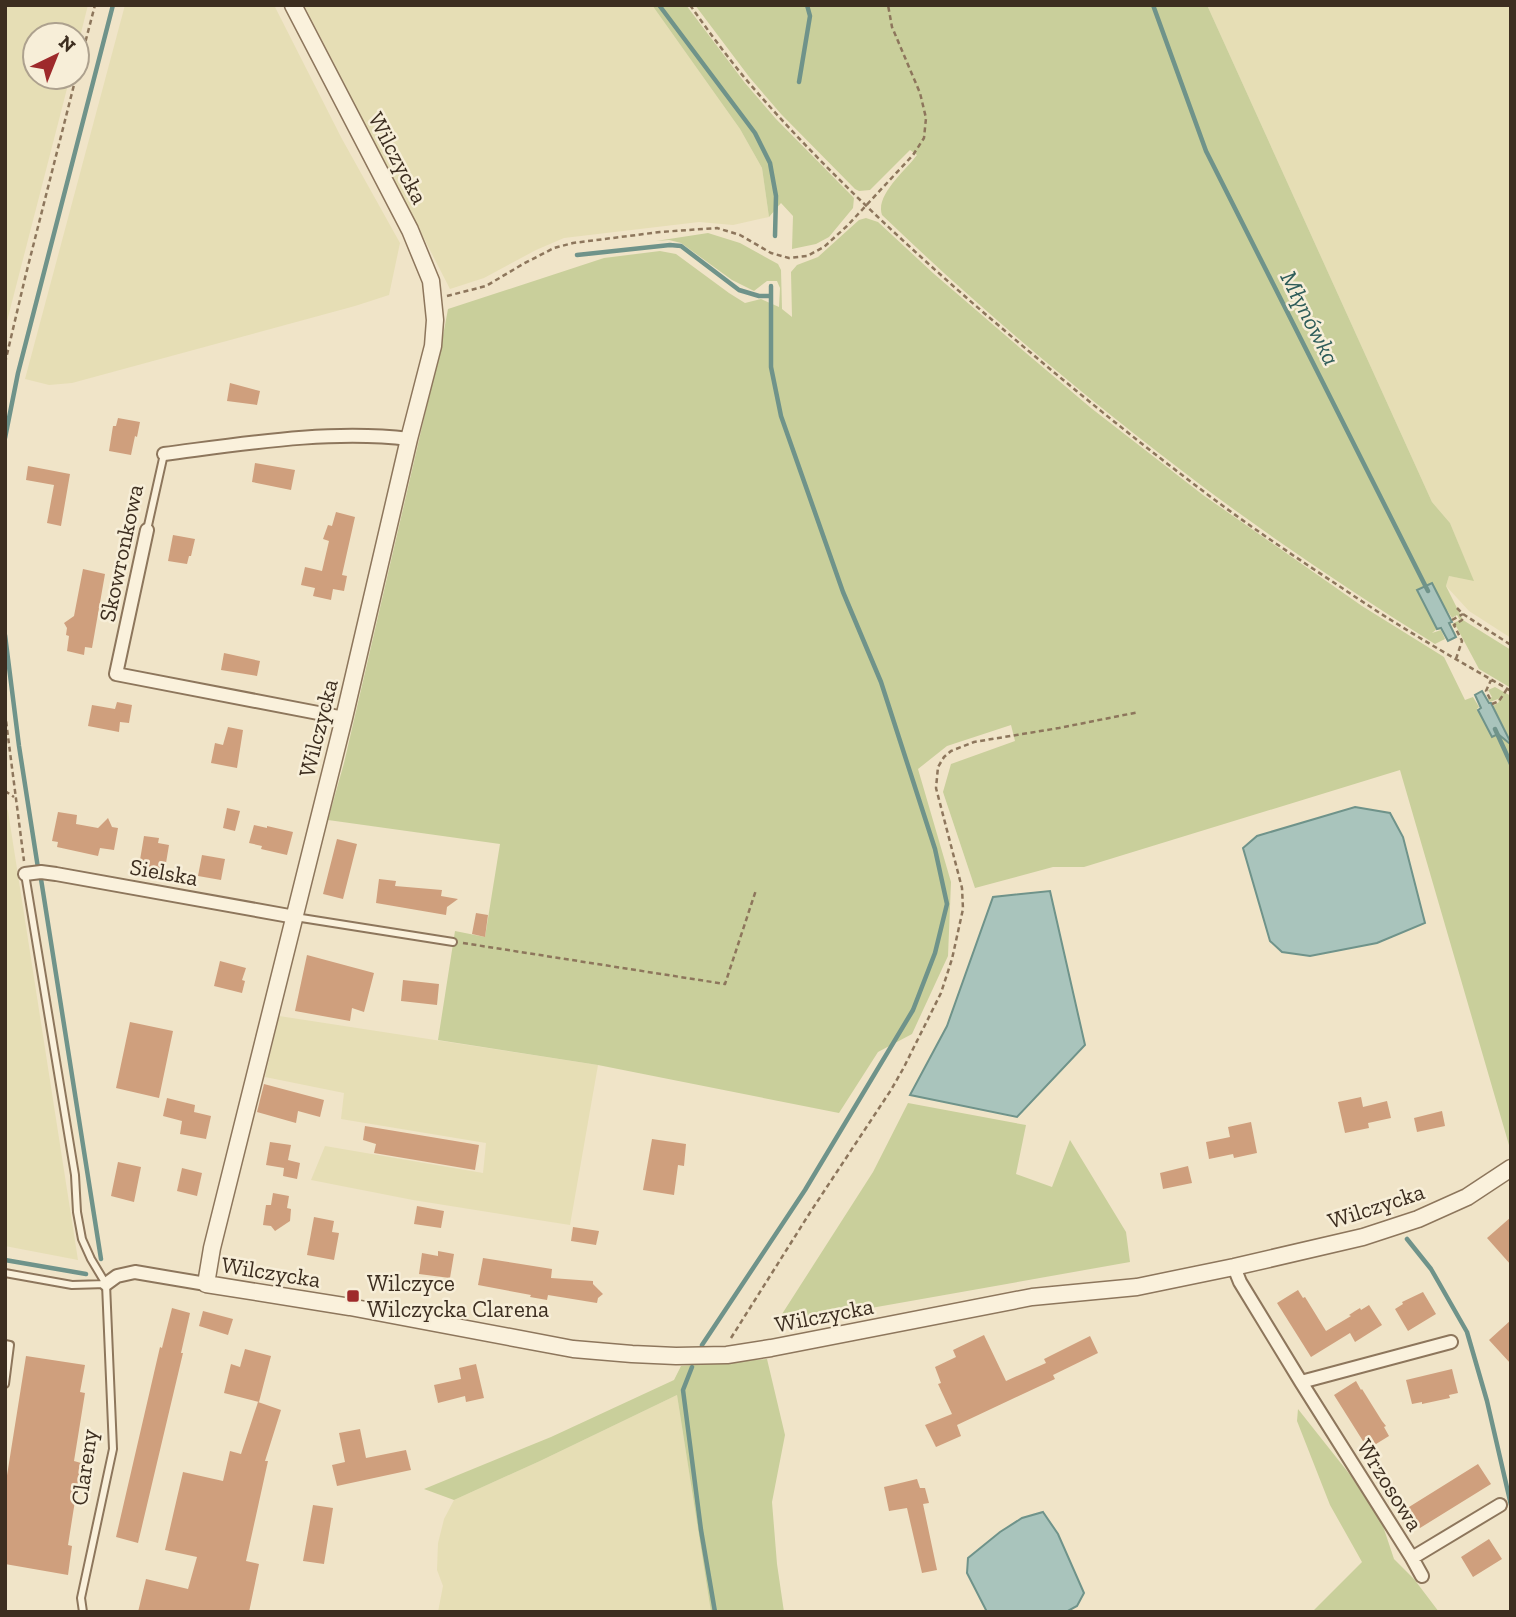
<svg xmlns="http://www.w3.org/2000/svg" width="1516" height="1617" font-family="'Zilla Slab',serif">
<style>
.farmland{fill:#e6deb5}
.green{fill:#c9cf9b}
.water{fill:#a9c4bc;stroke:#6f938a;stroke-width:2}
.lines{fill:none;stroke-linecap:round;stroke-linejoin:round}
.stream{stroke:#6f938a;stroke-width:4.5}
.building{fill:#cf9f7d}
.service-casing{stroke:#8d765c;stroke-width:10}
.minor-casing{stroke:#8d765c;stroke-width:16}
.tertiary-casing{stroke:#8d765c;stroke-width:19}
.path{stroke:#8d765c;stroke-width:2.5;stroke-dasharray:5 3.5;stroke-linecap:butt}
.service{stroke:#faf1dc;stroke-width:6}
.minor{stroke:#faf1dc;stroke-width:12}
.tertiary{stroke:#faf1dc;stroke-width:16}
.poi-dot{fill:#9e2a2b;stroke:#f7eed8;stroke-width:2.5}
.labels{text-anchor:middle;stroke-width:5;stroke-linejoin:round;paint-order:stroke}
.street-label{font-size:23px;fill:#3d2e20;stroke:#f7eed8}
.poi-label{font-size:23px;fill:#3d2e20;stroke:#f7eed8;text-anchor:start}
.water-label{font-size:24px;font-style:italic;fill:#2f5d5a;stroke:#f7eed8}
</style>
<rect width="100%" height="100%" fill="#f0e4c8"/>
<path class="farmland" d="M5,5h83l-11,44v-14h-42v42h35l-65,252z
M125,5h149l68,134 58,104 -11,52 -34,11 -283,77 -23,2 -24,-6z
M304,5h348l88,124 22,39 7,49 -36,8 -34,-3 -135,16 -28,12 -52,28 -34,11z
M1207,5h304v633l-42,-27 -23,-25 3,-10 24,4 -23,-57 -18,-21z
M5,805l3,6 70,449 -73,-14z
M279,1016l319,49 -28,160 -157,-25 -102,-20 14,-34 158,27 3,-30 -145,-24 3,-26 -79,-16z
M677,1395l34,217h-273l5,-26 -6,-16 1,-27 6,-24 10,-19 86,-39z"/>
<path class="green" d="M652,5h34l59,78 31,36 78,79 -1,10 -24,29 -13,7 -24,5 1,-33 -12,-13 -12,14 -7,-49 -22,-39z
M695,5h512l225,497 18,21 24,58 -25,-5 -3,10 17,34 48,30v38l-32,-19 -23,-43 -3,1 -1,-3 8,-4 -3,-5 -5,3 -5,-8h-1l-14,-27 -14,7 19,39 -5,4 9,-3 4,9 -10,5c-78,-49 -155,-100 -229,-155 -113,-85 -222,-176 -324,-274 -7,-20 24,-45 35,-60l-7,-5 -40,40 -11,1 -4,-2 -74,-75 -31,-36z
M866,218l12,4 55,51 79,68 79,67 112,87 159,111 82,51 21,43 8,-3 6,10 -2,2 15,27 6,-2 11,9h2v409l-111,-382 -316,97h-31l-78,21 -32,-96 8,-28 64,-23 -4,-16 -64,21 -29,23 33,113 -3,74 -36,78 -34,18 -39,61 -241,-48 -160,-25 17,-109 30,6 15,-93 -172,-24 16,-57 98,-422 6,-32 156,-51 56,-7 16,3 53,39 16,10 16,-4 18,8 1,-19 -3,-7h-10l-13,10 -22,-11 -51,-37 -12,-3 -13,1 52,-8 32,10 38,21 3,6 1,39 10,8 -1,-45 6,-7 21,-8 41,-37z
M1495,687l16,9v45l-18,-35 6,-4 -1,-3 -8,3 -2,-3 4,-2 -4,-7z
M908,1103l118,22 -10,49 36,13 18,-47 56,92 4,30 -355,63 98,-153z
M767,1359l18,76 -13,67 5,62 7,48h-73l-34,-217 -137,66 -86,39 -30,-11 127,-52 123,-57 7,-14z
M1298,1409l53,67 32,50 11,33 20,20 25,33h-127l50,-50 -32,-57 -33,-84z"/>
<path class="water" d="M1432,583l20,39 -3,1 7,14 -8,4 -7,-13 -4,1 -20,-39z
M1482,691l7,12h2l20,40h-2l-11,-9 -6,3 -14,-27 3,-2 -6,-13z
M1355,807l35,6 13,24 22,86 -48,20 -67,13 -28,-4 -12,-11 -27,-93 14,-12z
M1050,891l35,154 -68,72 -107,-22 37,-69 46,-129z
M1043,1512l15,22 26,59 -7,13 -11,6h-79l-20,-39 1,-15 32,-26 22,-14z"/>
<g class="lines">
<path class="stream" d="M659,5l96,128 15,30 6,33 -1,40
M1153,5l53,146 222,440
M799,82l11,-66 -3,-11
M577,255l93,-10 11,1 58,44 20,6h12
M5,438l13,-65 95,-368
M5,635l14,111 19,122
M1495,729l16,35
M41,879l60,380
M1407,1239l24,30 36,63 20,69 24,104
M5,1260l81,14
M702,1345l103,-155 108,-180 22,-57 12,-49 -12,-55 -54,-167 -38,-90 -62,-176 -10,-49v-81
M692,1367l-9,23 18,140 14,82"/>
</g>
<path class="building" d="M230,383l30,8 -3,14 -30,-4z
M118,418l22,4 -3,15 -2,-1 -4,19 -22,-4 4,-25h3z
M255,463l40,7 -4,20 -39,-8z
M28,466l42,8 -9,52 -14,-3 7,-38 -28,-5z
M336,512l19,5 -13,58 5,1 -3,15 -11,-2 -2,11 -18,-4 2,-8 -14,-3 4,-18 17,4 7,-30 -6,-2 5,-14 4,1z
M173,535l22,4 -4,17h-2l-2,8 -19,-3z
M83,569l22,5 -13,74 -7,-1 -1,8 -17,-4 2,-15 -3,-1 1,-7 -3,-5 10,-7z
M224,653l36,8 -3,15 -36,-6z
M117,702l15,3 -3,18 -9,-1 -1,10 -31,-6 4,-21 23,4z
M228,727l15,3 -6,38 -26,-5 4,-20 8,2z
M227,808l13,3 -5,20 -12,-3z
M58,812l19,3 -1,9 22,4 10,-10 4,9 6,1 -4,22 -14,-2 -2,8 -41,-9 1,-5 -6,-1z
M254,825l13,3v-2l26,6 -6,23 -26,-6 1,-3 -13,-3z
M144,836l15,2 -1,5 11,2 -4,24 -13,-2 -1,7 -13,-2z
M337,839l20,5 -14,55 -20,-5z
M202,855l23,4 -4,21 -23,-4z
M379,879l17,2 -1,5 47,4 -1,6 17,3 -11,8 -1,8 -70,-12z
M476,913l12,2 -3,22 -13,-3z
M307,955l67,18 -10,39 -12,-4 -2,13 -55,-10z
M220,961l26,7 -4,12 3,1 -3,12 -28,-7z
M403,980l36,4 -2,21 -36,-4z
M130,1022l43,9 -14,67 -43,-10z
M264,1084l60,16 -4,17 -22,-6 -2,12 -39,-11z
M1361,1097l2,10 24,-6 4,17 -23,5 1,5 -24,5 -7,-31z
M167,1098l28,7 -1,7 17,4 -5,23 -26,-5 2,-13 -19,-5z
M1442,1111l3,15 -28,6 -3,-14z
M1251,1122l6,31 -23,5 -1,-4 -24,5 -3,-17 24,-5 -2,-10z
M365,1126l114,19 -4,25 -101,-17 2,-9 -13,-4z
M652,1139l34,5 -2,22 -6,-1 -4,30 -31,-5z
M270,1142l21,3 -3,15 12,3 -3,16 -14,-3 1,-8 -18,-3z
M118,1162l23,5 -7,35 -23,-6z
M1188,1166l4,17 -29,6 -3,-16z
M182,1168l20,5 -5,23 -20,-5z
M273,1193l16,3 -2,12 4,1 -1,12 -15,10 -4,-5 -8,-1 3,-20h5z
M417,1206l27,5 -3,17 -27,-4z
M314,1217l20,4 -2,11 7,1 -5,27 -27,-5z
M1511,1217v48l-24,-27z
M573,1227l26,4 -3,14 -25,-4z
M438,1251l16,3 -4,24 -31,-4 3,-21 16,3z
M483,1258l69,11 -1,9 42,3v3l10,10 -5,4 -1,5 -49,-8 -1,5 -17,-3 1,-2 -53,-10z
M1298,1290l5,8 2,-1 21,34 25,-15 -2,-1 6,-4 5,-3 1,2 8,-5 13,20 -27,17 -5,-9 -39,24 -34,-54z
M1423,1292l13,22 -28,17 -13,-22 8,-5 -1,-2z
M172,1308l18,5 -9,40h2l-45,190 -22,-6 44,-190 2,1z
M203,1311l30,8 -5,16 -29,-9z
M1511,1320v44l-22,-24z
M984,1335l22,46 40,-18 -2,-4 46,-23 8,17 -45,22 2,4 -98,46 4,11 -25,11 -11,-22 27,-11 -14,-30 3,-1 -6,-16 21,-10 -3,-7z
M245,1349l26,7 -12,46 -35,-9 7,-29 9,3z
M26,1356l59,9 -5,27 5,1 -11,68 7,2 -13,82 4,1 -4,29 -63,-11v-76z
M476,1364l8,34 -18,4 -1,-6 -27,7 -4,-18 27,-6 -2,-11z
M1452,1369l6,24 -9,2 1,3 -28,6v-2l-10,2 -6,-24z
M1356,1381l5,9 1,-1 20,32 4,5 -2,1 5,9 -21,13 -34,-54z
M258,1402l23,8 -16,51h3l-22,100 13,3 -10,48h-111l8,-33 42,10 9,-32 -32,-7 18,-78 40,9 7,-30 11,3z
M360,1429l6,29 40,-8 5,20 -74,16 -5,-21 13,-3 -6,-29z
M1478,1464l13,20 -71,44 -11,-16v-5z
M917,1479l3,9h5l4,15 -6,1 14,66 -15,3 -15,-65 -18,3 -5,-24z
M313,1505l20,3 -9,56 -21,-3z
M1489,1539l13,20 -29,18 -12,-20z"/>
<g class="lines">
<g class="service-casing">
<path id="service" d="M147,530l17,-76
M25,874l50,301 2,37 5,27 9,20 15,25 7,165 -32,149 2,14
M295,917l158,25
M5,1273l67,12 34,-1
M5,1344l5,1 -5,39"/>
</g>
<g class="minor-casing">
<path id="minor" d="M164,454c78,-10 166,-25 245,-15
M147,530l-31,144 228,44
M25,874l16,-2 15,2 239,43
M1234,1267l6,15 61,100 111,176 88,-53
M106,1284l11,-8 18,-4 71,12
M1301,1382l150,-40
M1412,1558l10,18"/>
</g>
<g class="tertiary-casing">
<path id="tertiary" d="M293,5l117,225 21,51 4,39 -2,26 -24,93 -65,279 -132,530 -6,36 144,23 223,42 59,5 44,2 51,-1 44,-7 261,-51 105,-10 97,-20 129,-30 55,-18 49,-22 44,-29"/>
</g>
<path class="path" d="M690,5c19,27 38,53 59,78 69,80 148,154 227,223 74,64 149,126 227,185 51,39 106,75 160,111 48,32 98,60 148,89
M77,74l18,-69
M447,296l39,-10 37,-22 31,-16 19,-5 87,-11 57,-4 23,7 31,18 18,5 18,-2 17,-9 23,-21 66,-71 11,-17 2,-20 -6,-25 -28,-66 -4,-22
M5,363l20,-85 51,-201
M1457,608l6,6 48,31
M1452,620l11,-6
M1456,659l6,-18 -8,-16 8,-5 1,-6
M1490,699l-4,-8 5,-11
M1492,704l7,-3 8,-12
M5,713l19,148
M5,791l9,6
M463,943l262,41 31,-94
M731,1338l80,-127 80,-121 12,-21 38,-76 11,-34 11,-50 -1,-21 -26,-100 2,-21 6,-10 7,-6 23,-9 85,-14 80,-16"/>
<use href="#service" class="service"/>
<use href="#minor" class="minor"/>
<use href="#tertiary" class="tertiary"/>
</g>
<rect class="poi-dot" x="346" y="1289" width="14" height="14" rx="3.5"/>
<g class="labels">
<g class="street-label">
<text transform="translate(398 158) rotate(62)" y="8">Wilczycka</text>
<text transform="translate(121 553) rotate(-78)" y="8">Skowronkowa</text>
<text transform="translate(318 728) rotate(-76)" y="8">Wilczycka</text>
<text transform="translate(164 872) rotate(10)" y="8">Sielska</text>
<text transform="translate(1376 1206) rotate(-18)" y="8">Wilczycka</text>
<text transform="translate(271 1272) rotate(9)" y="8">Wilczycka</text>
<text transform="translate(824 1315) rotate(-11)" y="8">Wilczycka</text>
<text transform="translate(84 1467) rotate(-82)" y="8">Clareny</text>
<text transform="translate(1390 1485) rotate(58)" y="8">Wrzosowa</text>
</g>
<g class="poi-label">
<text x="367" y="1291">Wilczyce<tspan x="367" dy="26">Wilczycka Clarena</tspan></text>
</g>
<g class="water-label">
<text transform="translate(1310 318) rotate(63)" y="8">Młynówka</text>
</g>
</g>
<rect width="1516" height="1617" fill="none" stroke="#3d2e20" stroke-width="14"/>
<g transform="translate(56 56) rotate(43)"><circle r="33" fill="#f7eed8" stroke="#ada18e" stroke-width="2"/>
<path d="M0-5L12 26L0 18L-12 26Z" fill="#9e2a2b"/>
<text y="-10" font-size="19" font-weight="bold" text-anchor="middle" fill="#3d2e20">N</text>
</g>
</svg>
